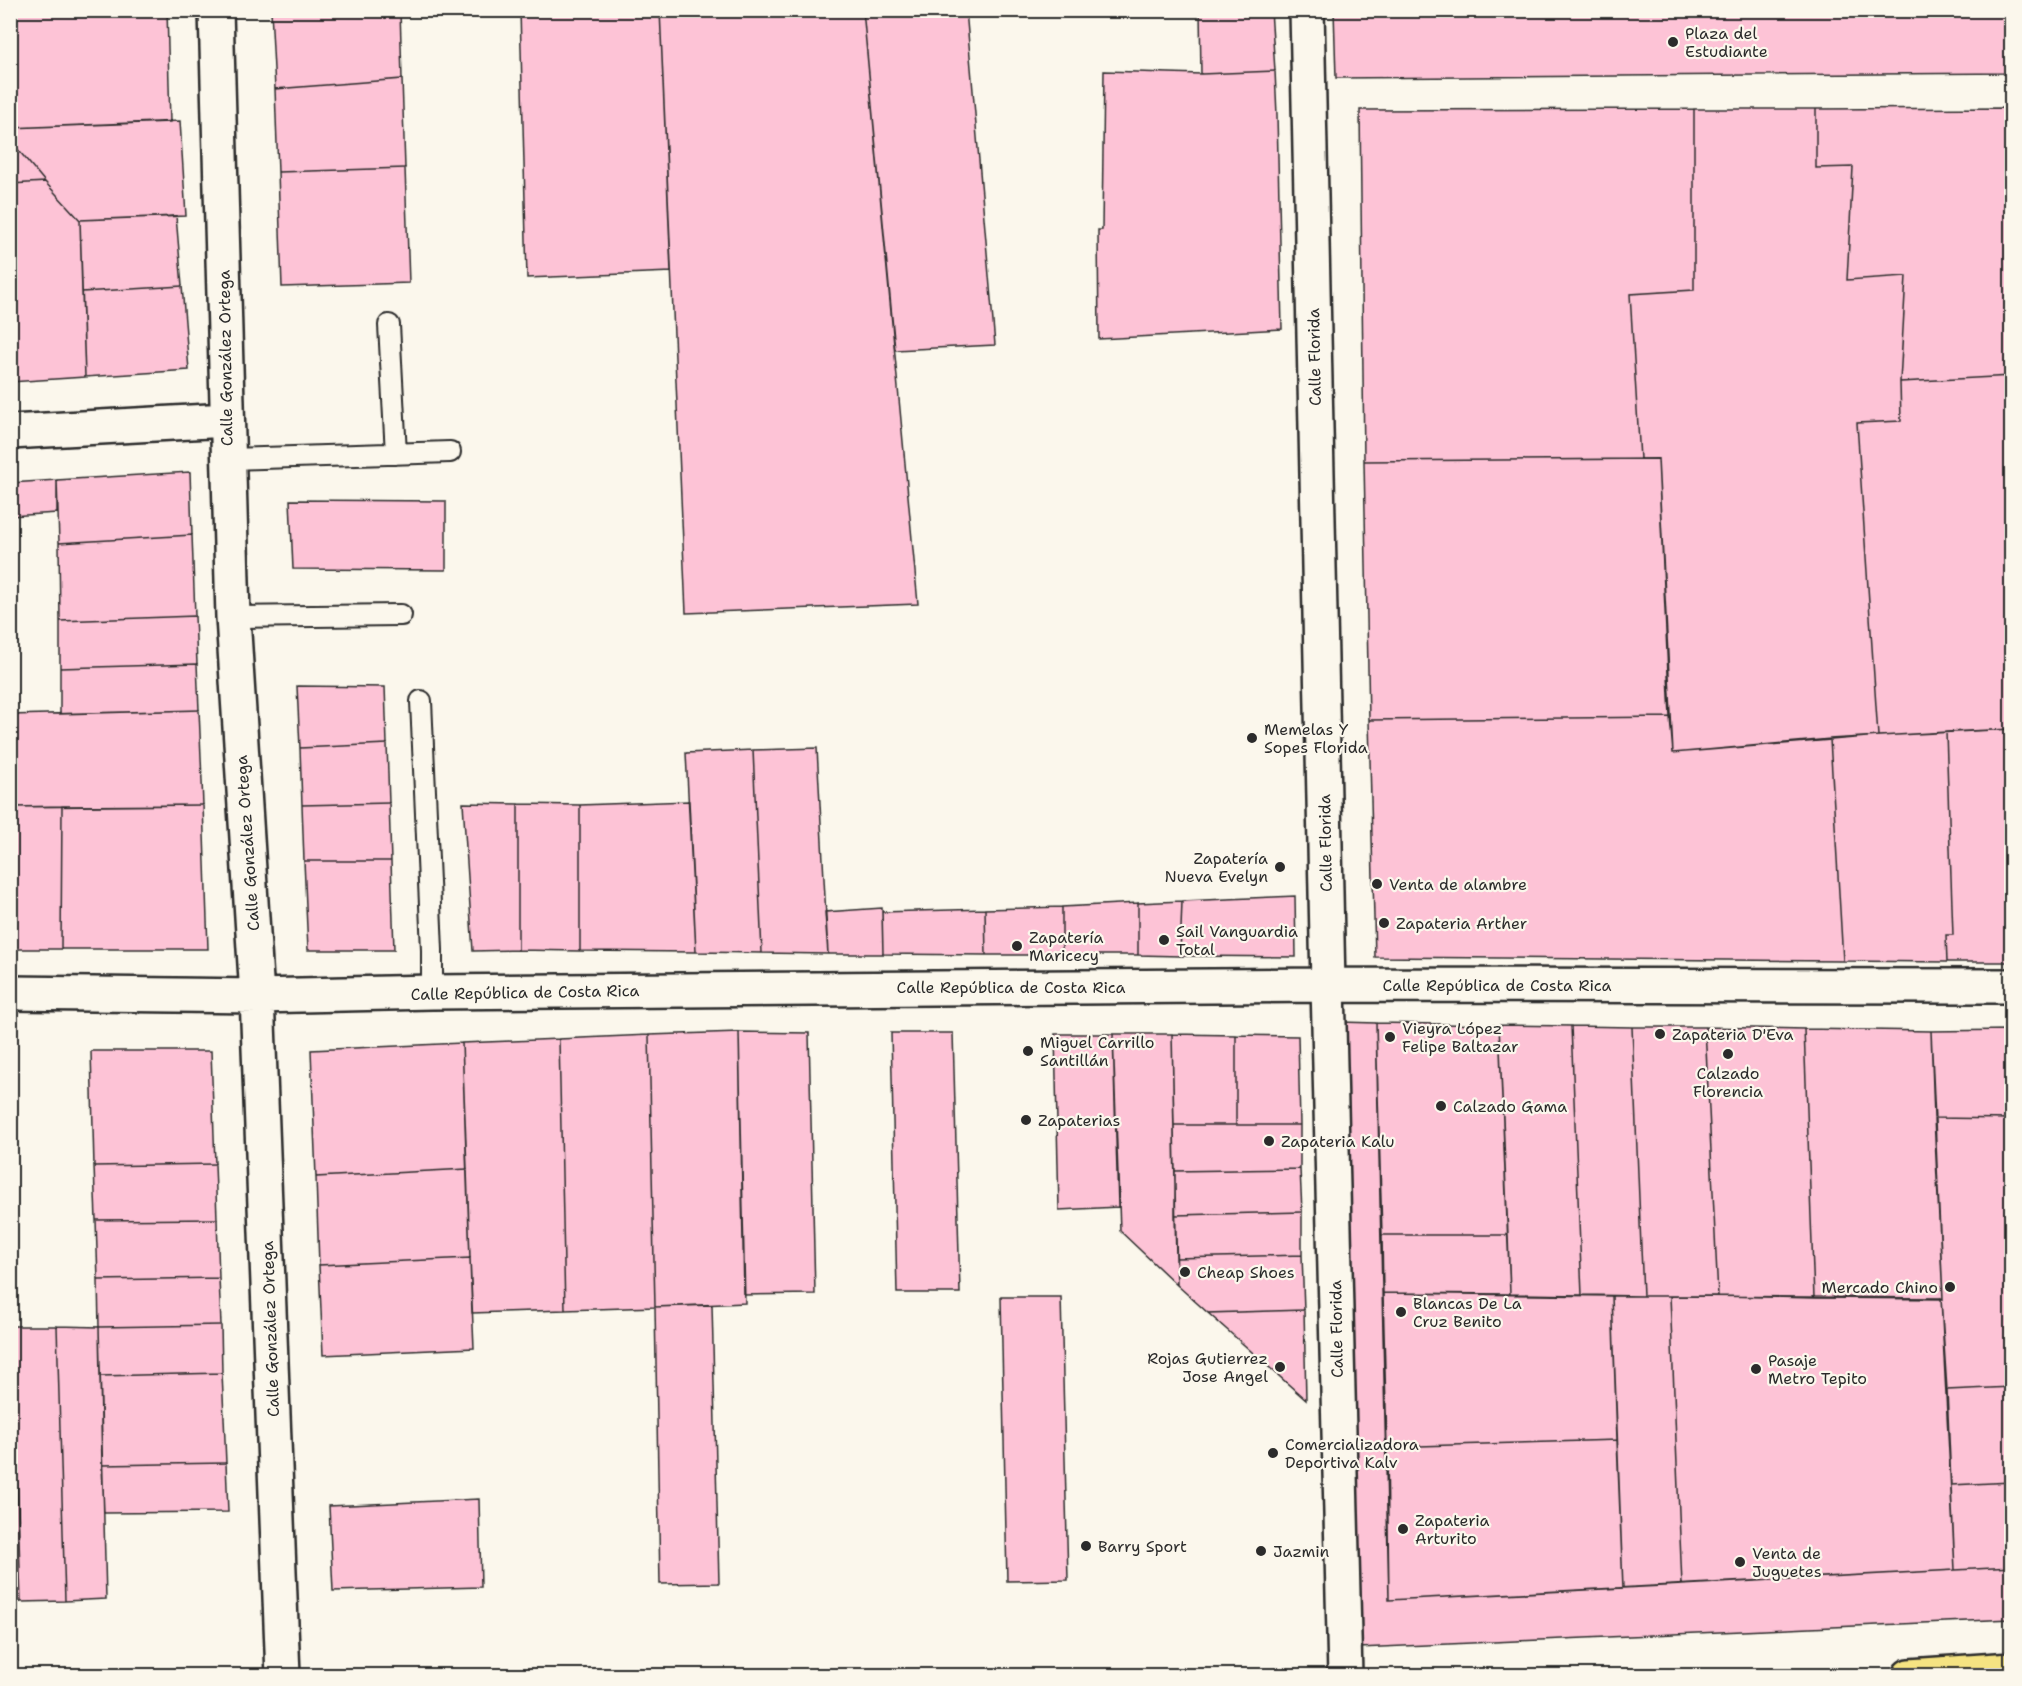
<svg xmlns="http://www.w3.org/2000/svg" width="2022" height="1686" font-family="'Shantell Sans',sans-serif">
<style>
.building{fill:#fdc3d6;stroke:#2b2b2b;stroke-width:1.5}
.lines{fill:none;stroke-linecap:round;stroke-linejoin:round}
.lane-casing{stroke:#2b2b2b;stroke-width:24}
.street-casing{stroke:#2b2b2b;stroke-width:38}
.primary-casing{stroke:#2b2b2b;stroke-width:38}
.lane{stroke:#fbf7ec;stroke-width:20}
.street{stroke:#fbf7ec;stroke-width:33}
.primary{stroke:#f5e382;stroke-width:33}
.poi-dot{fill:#2b2b2b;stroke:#fbf7ec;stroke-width:2}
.labels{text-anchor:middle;stroke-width:4.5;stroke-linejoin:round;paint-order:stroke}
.poi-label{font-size:16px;fill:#2b2b2b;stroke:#fbf7ec;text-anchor:start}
.street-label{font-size:16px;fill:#2b2b2b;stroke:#fbf7ec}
</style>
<rect width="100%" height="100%" fill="#fbf7ec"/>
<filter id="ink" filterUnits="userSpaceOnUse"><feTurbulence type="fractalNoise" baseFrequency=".0167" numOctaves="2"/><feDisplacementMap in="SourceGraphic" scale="12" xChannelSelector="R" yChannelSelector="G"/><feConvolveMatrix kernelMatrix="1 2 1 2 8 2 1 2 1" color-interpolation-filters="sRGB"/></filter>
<g filter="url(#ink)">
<path class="building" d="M10,10h157l3,112 -160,6z
M271,10h129l2,69 -127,10z
M520,10h140l11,262 -144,6z
M660,10h203l55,594 -232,9z
M863,10h103l29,335 -100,5z
M1200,10h71l4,61 -74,3z
M1334,10h678v63l-676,5z
M1104,71l97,3 74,-3 2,44 5,214 -183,10 -1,-109h4z
M402,79l3,89 -127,4 -3,-83z
M2012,108v268l-112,6 6,-106 -59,4 6,-113 -37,1v-59z
M1694,109h122v59l37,-1 -6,113 59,-4 -6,106 1,39 -44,2 21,313 -205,17 -15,-294h-18l-10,-165 64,-4z
M1694,109v181l-64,4 10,165 -276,2 -4,-351z
M180,121l6,95 -106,4 -35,-38 -35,-42v-12z
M10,140l35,42 -35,2z
M405,168l4,115 -127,4 -4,-115z
M45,182l35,38 5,157 -75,5v-198z
M176,216l6,70 -100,6 -2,-72z
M182,286l7,84 -104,7 -3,-85z
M2012,376v353l-134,7 -21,-313 44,-2 -1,-39z
M1658,459l12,258 -301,3 -5,-259z
M190,472l2,63 -133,8 -2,-63z
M57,480v33l-47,3v-33z
M290,500l156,1v69l-153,-1z
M192,535l3,81 -135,5 -1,-78z
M195,616l2,48 -137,4v-47z
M197,664l2,46 -139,4v-46z
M297,686l88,1 2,57 -87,4z
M199,710l4,95 -193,2v-92z
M1670,717l3,36 157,-14 13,222 -468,-4 -6,-237z
M2012,729v233h-65l-1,-27h7l-7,-203z
M1946,732l7,203h-7l1,27 -104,-1 -13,-222z
M387,744l2,59 -87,2 -2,-57z
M817,748l11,206 -66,-1 -9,-203z
M753,750l9,203 -66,-1 -10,-199z
M689,801l7,151 -116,-1v-146z
M389,803l2,58h-87l-2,-56z
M463,803l55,1v146l-45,1z
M518,804l62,1v146l-62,-1z
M203,805l5,144h-147l1,-143z
M62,806l-1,143h-46l-1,-142z
M10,807h4l1,142h-5z
M304,861h87l3,89h-86z
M1295,896l1,61 -116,-1 2,-55z
M1182,901l-2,55 -42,-1v-52z
M1138,903v52h-76v-48z
M1062,907v48h-76l-1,-46z
M882,908l1,46h-55l-3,-42z
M985,909l1,46 -103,-1 -1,-42z
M1340,1022l36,1 13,577 623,-33v52l-653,29z
M1376,1023l123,2 9,210h-126z
M1499,1025l72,1 11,269 -72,-1z
M1571,1026l61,1 11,269 -61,-1z
M1632,1027h73l13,269h-75z
M1705,1027l99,2 10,269 -96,-2z
M1804,1029l127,2 12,268 -129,-1z
M2012,1030v89l-78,-1 -3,-87z
M739,1032l6,271 -90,4 -6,-272z
M739,1032l70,1 6,261 -71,1z
M891,1033h62l7,260h-63z
M1055,1034h58l5,173 -59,3z
M1113,1034h59l5,251 -57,-54z
M1172,1034l64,1v90h-62z
M649,1035l6,272 -90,3 -6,-271z
M1236,1035l62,1 2,89h-64z
M559,1039l6,271 -93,3 -10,-270z
M462,1043l5,126 -151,8 -5,-127z
M91,1051h120l4,113 -121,2z
M1934,1118l78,1v268l-65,3 -6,-92 2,1z
M1174,1125h126v44l-125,2z
M215,1164l2,55 -121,1 -2,-54z
M467,1169l3,89 -151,7 -3,-88z
M1300,1169l2,43 -127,3v-44z
M1302,1212v43l-126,3 -1,-43z
M217,1219l2,59 -121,2 -2,-60z
M1382,1235h126l2,59 -127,-1z
M1302,1255l2,55 -96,3 -31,-28 -1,-27z
M470,1258l4,90 -151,7 -4,-90z
M219,1278l2,47 -122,2 -1,-47z
M1383,1293l229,3 5,144 -230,7z
M1612,1296h58l12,289 -59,3z
M1670,1296l271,2 14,272 -273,15z
M1001,1297h60l7,283 -61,1z
M712,1305l7,278 -59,1 -5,-277z
M1304,1310l2,90 -98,-87z
M221,1325l1,48 -122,3 -1,-49z
M10,1326h2l2,78h-4z
M12,1326h45l8,275 -44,1z
M57,1326l42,1 7,272 -41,2z
M222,1373l4,90 -124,2 -2,-89z
M2012,1387v95l-61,3 -4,-95z
M10,1404h4l3,71h-7z
M1617,1440l6,148 -234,12 -2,-153z
M226,1463l2,49 -124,1 -2,-48z
M10,1475h7l4,127 -11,1z
M2012,1482v85l-57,3 -4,-85z
M479,1499l2,88 -148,4 -4,-85z"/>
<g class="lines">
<g class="lane-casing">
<path id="lane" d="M389,325l7,129
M228,459l222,-7
M233,617l168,-2
M421,701l11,249v42"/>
</g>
<g class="street-casing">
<path id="street" d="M216,10l17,607 24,379 26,680
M1307,10l21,975 17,691
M10,432l217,-12
M10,993l247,3 175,-4 896,-7 684,1"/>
</g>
<g class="primary-casing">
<path id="primary" d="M1909,1676l103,-7"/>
</g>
<use href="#lane" class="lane"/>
<use href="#street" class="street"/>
<use href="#primary" class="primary"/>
</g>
</g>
<g class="poi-dot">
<circle cx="1673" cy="42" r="6"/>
<circle cx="1252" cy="738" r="6"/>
<circle cx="1280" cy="867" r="6"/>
<circle cx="1377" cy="884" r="6"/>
<circle cx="1384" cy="923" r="6"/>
<circle cx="1164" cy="940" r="6"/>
<circle cx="1017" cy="946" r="6"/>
<circle cx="1660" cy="1034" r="6"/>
<circle cx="1390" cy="1037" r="6"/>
<circle cx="1028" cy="1051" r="6"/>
<circle cx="1728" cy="1054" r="6"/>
<circle cx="1441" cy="1106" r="6"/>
<circle cx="1026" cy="1120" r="6"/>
<circle cx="1269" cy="1141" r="6"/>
<circle cx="1185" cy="1272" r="6"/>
<circle cx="1950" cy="1287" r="6"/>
<circle cx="1401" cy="1312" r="6"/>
<circle cx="1280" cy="1367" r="6"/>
<circle cx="1756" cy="1369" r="6"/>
<circle cx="1273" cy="1453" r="6"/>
<circle cx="1403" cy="1529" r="6"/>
<circle cx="1086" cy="1546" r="6"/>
<circle cx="1261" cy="1551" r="6"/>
<circle cx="1740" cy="1562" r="6"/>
</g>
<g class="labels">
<g class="poi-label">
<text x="1685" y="39">Plaza del<tspan x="1685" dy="18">Estudiante</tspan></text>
<text x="1264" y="735">Memelas Y<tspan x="1264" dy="18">Sopes Florida</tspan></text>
<text x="1268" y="864" text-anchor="end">Zapatería<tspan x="1268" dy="18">Nueva Evelyn</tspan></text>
<text x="1389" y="890">Venta de alambre</text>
<text x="1396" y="929">Zapateria Arther</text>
<text x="1176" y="937">Sail Vanguardia<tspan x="1176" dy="18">Total</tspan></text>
<text x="1029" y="943">Zapatería<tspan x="1029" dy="18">Maricecy</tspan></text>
<text x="1402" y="1034">Vieyra López<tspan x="1402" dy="18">Felipe Baltazar</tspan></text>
<text x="1672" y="1040">Zapateria D'Eva</text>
<text x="1040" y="1048">Miguel Carrillo<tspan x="1040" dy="18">Santillán</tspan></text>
<text x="1728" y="1079" text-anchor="middle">Calzado<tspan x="1728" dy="18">Florencia</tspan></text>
<text x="1453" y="1112">Calzado Gama</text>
<text x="1038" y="1126">Zapaterias</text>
<text x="1281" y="1147">Zapateria Kalu</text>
<text x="1197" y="1278">Cheap Shoes</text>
<text x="1938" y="1293" text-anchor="end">Mercado Chino</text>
<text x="1413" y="1309">Blancas De La<tspan x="1413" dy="18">Cruz Benito</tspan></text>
<text x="1268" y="1364" text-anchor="end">Rojas Gutierrez<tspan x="1268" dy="18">Jose Angel</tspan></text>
<text x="1768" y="1366">Pasaje<tspan x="1768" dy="18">Metro Tepito</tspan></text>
<text x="1285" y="1450">Comercializadora<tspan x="1285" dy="18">Deportiva Kalv</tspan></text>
<text x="1415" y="1526">Zapateria<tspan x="1415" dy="18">Arturito</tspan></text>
<text x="1098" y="1552">Barry Sport</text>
<text x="1273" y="1557">Jazmin</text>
<text x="1752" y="1559">Venta de<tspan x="1752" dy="18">Juguetes</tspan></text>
</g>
<g class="street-label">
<text transform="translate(1314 357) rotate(-91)" y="6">Calle Florida</text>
<text transform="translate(225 358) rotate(-91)" y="6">Calle González Ortega</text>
<text transform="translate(247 843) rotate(-94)" y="6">Calle González Ortega</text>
<text transform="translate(1325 843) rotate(-91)" y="6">Calle Florida</text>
<text x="1497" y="991">Calle República de Costa Rica</text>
<text x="1011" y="993">Calle República de Costa Rica</text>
<text transform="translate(525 992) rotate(-1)" y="6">Calle República de Costa Rica</text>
<text transform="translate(270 1329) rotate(-92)" y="6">Calle González Ortega</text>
<text transform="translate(1336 1329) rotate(-91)" y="6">Calle Florida</text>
</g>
</g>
<rect width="2022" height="1686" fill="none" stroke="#fbf7ec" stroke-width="36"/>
<rect x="18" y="18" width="1986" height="1650" fill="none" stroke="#2b2b2b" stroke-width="2" filter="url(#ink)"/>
</svg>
